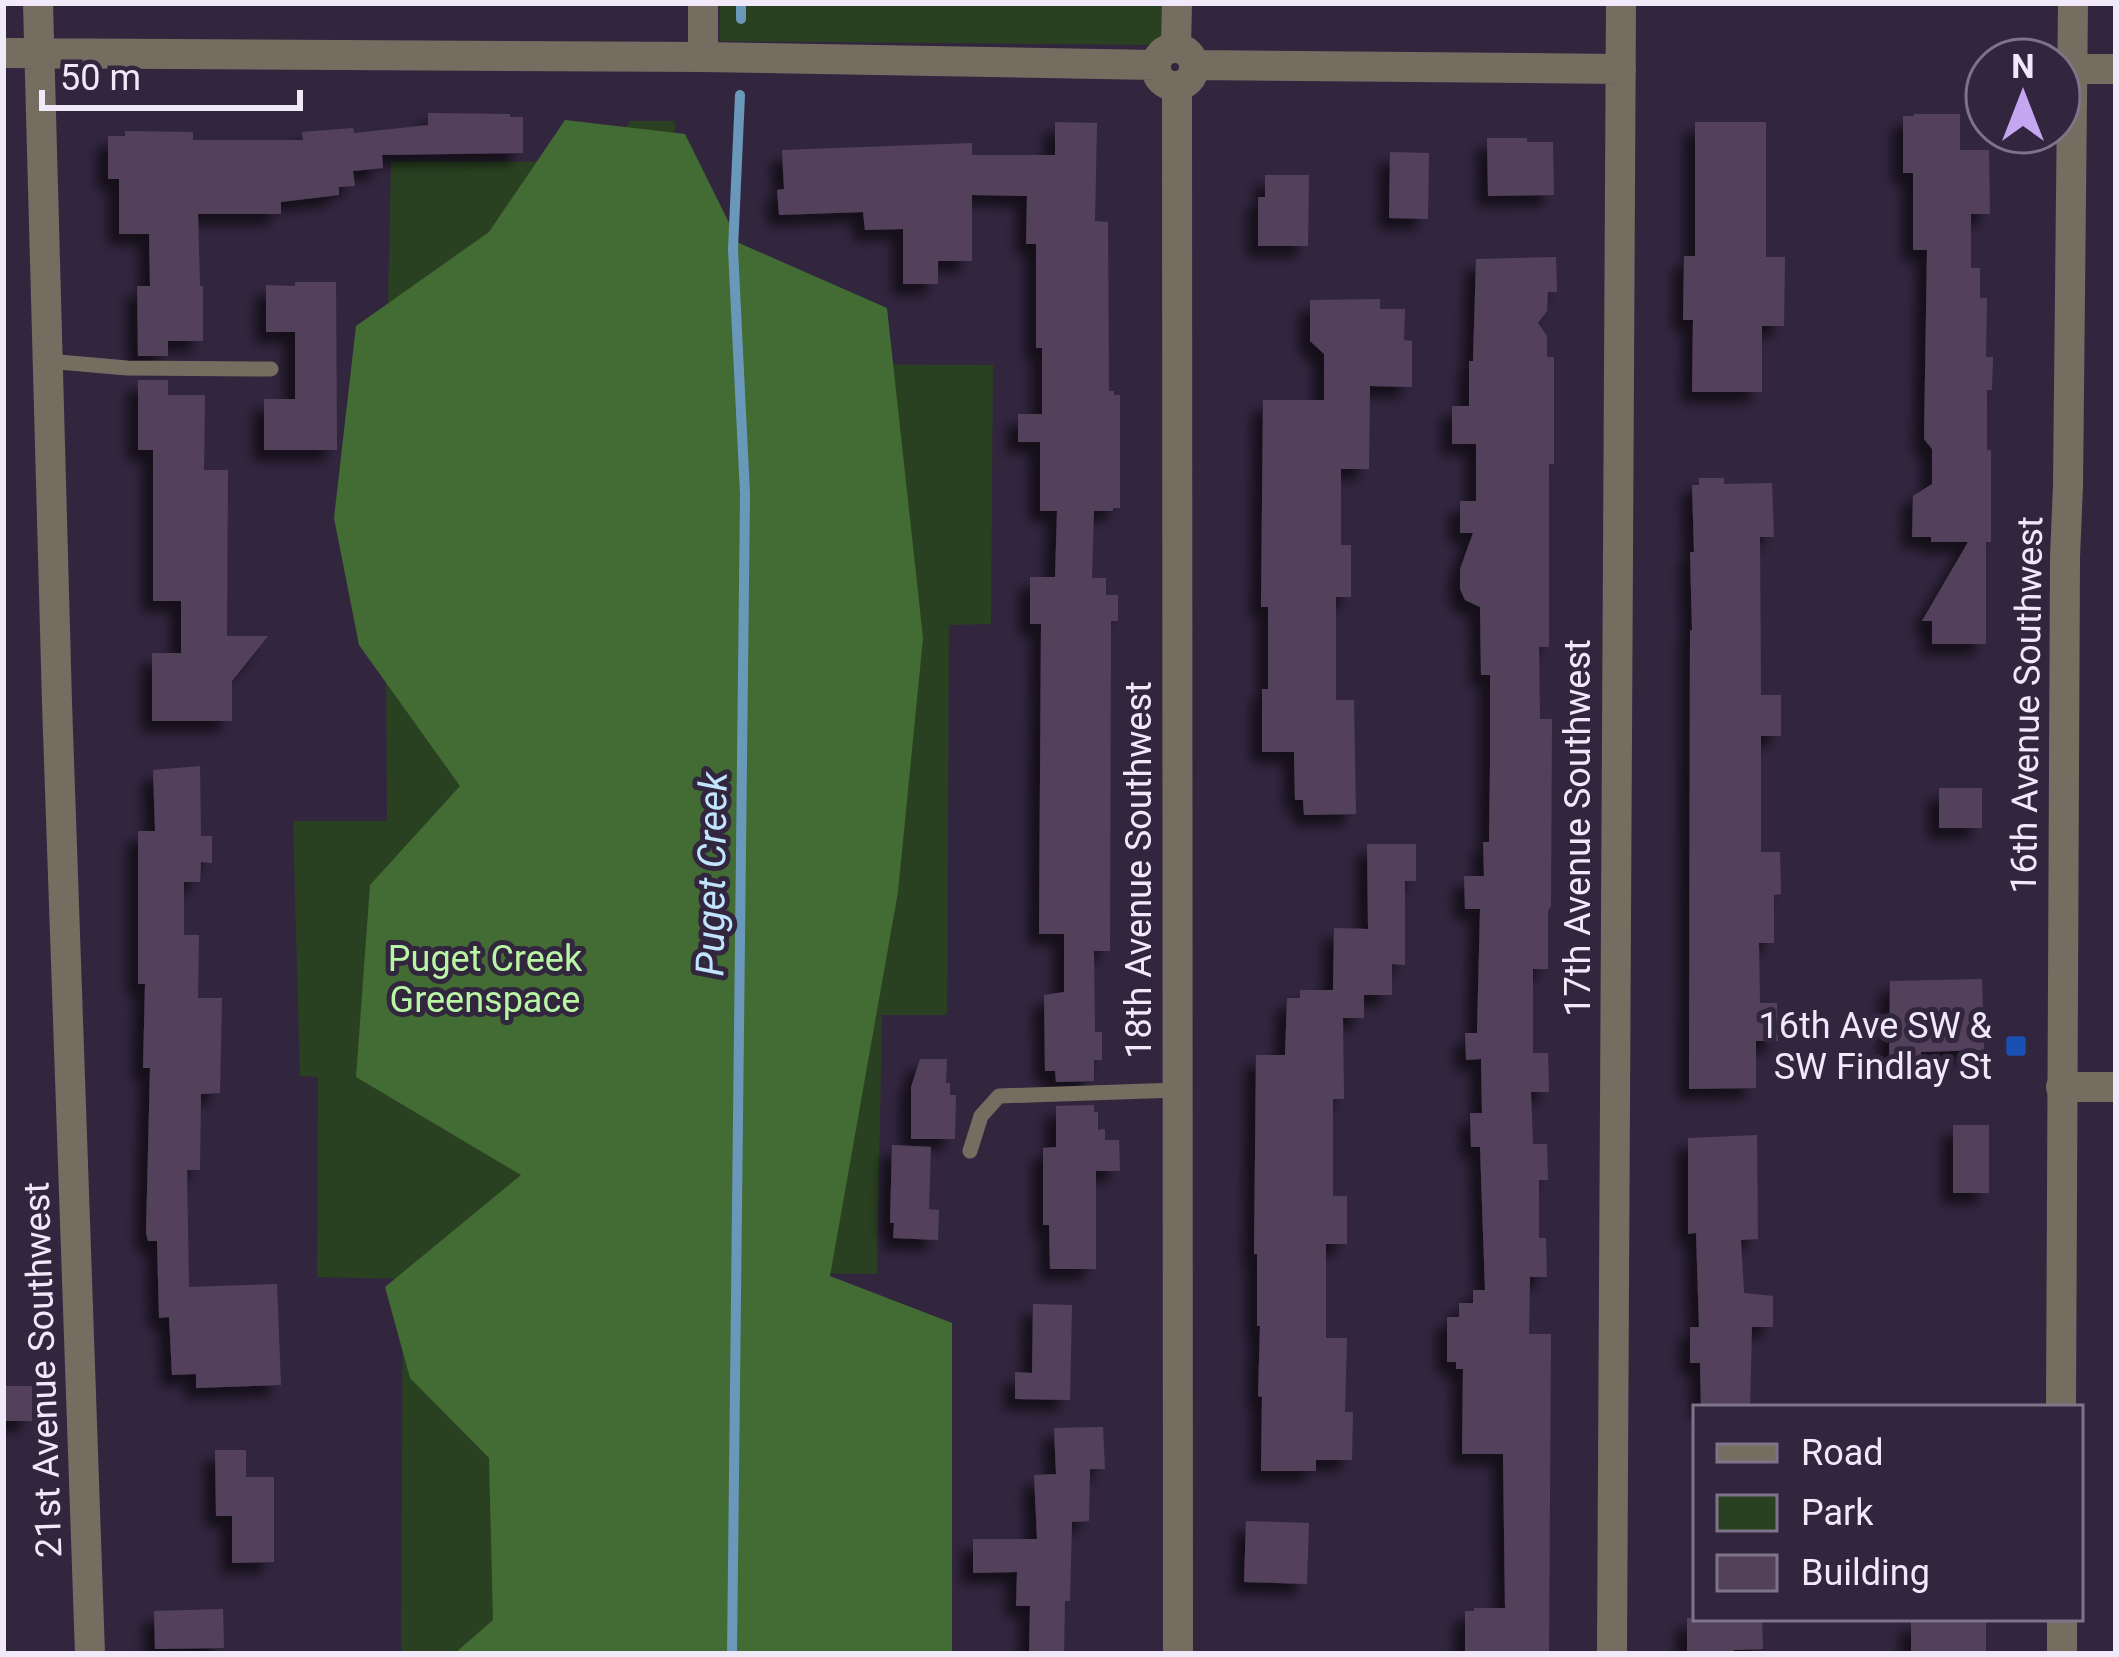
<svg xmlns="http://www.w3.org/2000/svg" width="2119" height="1657" font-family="Roboto,sans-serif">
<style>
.green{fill:#2a4121}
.forest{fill:#436b34}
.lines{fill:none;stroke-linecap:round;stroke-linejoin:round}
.stream{stroke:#6a98bb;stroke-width:10}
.building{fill:#53415a;filter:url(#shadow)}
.service{stroke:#766d61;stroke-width:15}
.minor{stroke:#766d61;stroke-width:30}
.tertiary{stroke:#766d61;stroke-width:30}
.transit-dot{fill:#1a4fb4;stroke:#32263f;stroke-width:4.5}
.labels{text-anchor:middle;stroke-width:10;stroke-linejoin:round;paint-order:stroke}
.street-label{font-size:36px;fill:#f0e9f9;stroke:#32263f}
.park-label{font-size:36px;fill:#b9f6a4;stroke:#32263f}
.poi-label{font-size:36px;fill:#f0e9f9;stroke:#32263f;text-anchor:end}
.water-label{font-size:39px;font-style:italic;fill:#c2e5fe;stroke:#32263f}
</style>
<defs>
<filter id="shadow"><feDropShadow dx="-11" dy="11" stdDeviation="6" flood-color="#0009"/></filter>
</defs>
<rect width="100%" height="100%" fill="#32263f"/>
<path class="green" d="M720,3h442v42l-443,-4z
M630,121h45l-8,1533h-266l2,-375 -86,-2 1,-200 -18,-1 -7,-255h94l-2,-363 6,-297 202,1 25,-22z
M752,364l241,1 -2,259 -42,1 -2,390h-65l-5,259 -130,-1z"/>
<path class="forest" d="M565,120l120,14 54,109 148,65 36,330 -25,254 -68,384 122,47v331h-498l39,-34 -4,-162 -79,-80 -25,-91 136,-112 -165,-98 14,-192 90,-99 -101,-141 -25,-127 22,-192 133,-94z"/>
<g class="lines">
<path class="stream" d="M741,3v16
M732,1654l13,-1160 -12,-245 7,-154"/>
</g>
<path class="building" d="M428,113l82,1v3h13v36l-141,2 1,13 -30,3 2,15 -16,1v8l-58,7v12h-83l2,72h3v55h-35v15h-30l-1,-70h13l-1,-52h-30v-55h-11v-43h17v-5l68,1v8h110l-1,-8 51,-4 1,5 74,-8z
M1914,114h46v36h29l1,64h-19v54h9v30h7l-1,59h7l-1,33h-5v60h4v92h-5v102h-54v-23h-10l46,-79h-37v-5h-19l1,-41 19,-12v-35l-8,-10 3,-189h-14v-77h-10v-57h11z
M1055,122l42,1 -2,98 13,1 1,169h5v4h6v113h-7v3h-19l-2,67h14v17h12v26h-7l-1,330h-16l1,81h7v28h-8v21l-38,1 -1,-11h-10l-1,-76 20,-3v-58h-25l2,-310h-11v-47h25l2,-66h-17v-69h-22v-28h24v-66h-6v-104h-10l1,-48 -55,-1v66h-34v23h-35v-55l-38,1 -2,-18 -84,3 -2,-25 7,-1 -2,-39 190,-7v12h83z
M1695,122h71v135h19l-1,69h-22v66h-70l1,-72h-10l1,-64h11z
M1487,138h40v4h26l1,53 -66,1z
M1390,152l39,1 -1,66 -39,-1z
M1265,175h44l-1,71h-50v-49h7z
M1556,257l1,35h-9l-1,19 -9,12 9,13v21h7v107h-5v183h-10l1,72h12l-1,187 -3,5v58h-15v84h15l1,39h-18l2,52h14l1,36h-9v58h7l1,39h-17l-1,57h22l-2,320h-84v-43h9v-3h31l-2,-154h-41l1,-85h-7v-7h-9v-45h12v-14h14v-13h12l-5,-143h-9l-1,-34h12l-1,-54 -15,1 -1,-27h12l3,-124h-15l-1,-33h20l-1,-34h6l1,-79v-88h-9l-1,-68 -15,-7 -5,-11v-20l13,-36h-13v-32h16v-57h-24v-38h17v-45h4l3,-102z
M295,282h41l1,168h-73v-51h31v-67h-29v-47l29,1z
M1380,299v10h25l-1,31 8,1v46l-42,-1 -1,83h-28v76h10v52h-15v103h18l2,114 -52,1 -1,-15h-8l-1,-48h-32v-63h6v-82h-7l2,-207h61v-46l-14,-13v-41z
M138,380h30v15h37l-1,75h24l-1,166h41l-36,45v40h-80v-68h29v-52h-28v-151h-15z
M1699,478h25v6l48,-1 2,54h-14l1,158h20v41h-20v116h19l1,42 -7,1v48h-15l1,60h17l1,38h-22v47l-67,1 1,-459h2l-2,-78h4l-2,-67h7z
M200,766l1,70h11v27l-11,-1 -1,20h-16v53h15l-1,63h24l-2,95 -19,1 -1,76h-13l2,117 88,-3 4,101 -85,3v-14l-24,1 -3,-58 -10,1 -2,-77h-9l-2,-8 4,-165h-7l2,-84h-7v-153h17l-2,-61z
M1939,788h43v40h-43z
M1367,844h49v37h-11v84l-13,-1v31h-28v23h-21l1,81h-11v97h14v48h-21v94h21l-2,74h8l-1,48h-36v11h-55l1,-74 -4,-1 2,-70h-3v-72h-3l2,-199h29l2,-57h13v-8h33l1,-62 34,1z
M1982,979l2,71 -63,2v11h-28v-5h-4l1,-77z
M920,1059h27l-1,24h4v12h6l-1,44h-44v-52z
M1094,1105v7h4v18l7,-1v11h14l1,31h-24v98h-46l-1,-44h-6v-77l13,-1v-41z
M1953,1125h36v68h-36z
M1757,1135l1,104 -17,1 3,53 29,3v31h-21l-2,81h-49l-1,-45h-10v-36h9l-3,-94 -8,1v-96z
M892,1145l39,2 -2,62 10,1 -1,30 -45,-2 1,-15h-4z
M1033,1304l39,1 -2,95 -55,-1v-27l17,1z
M3,1386h29v35h-29z
M1103,1427l2,42h-15l-1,52 -17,1 -2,79h-5l-1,53h-35l1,-48h-14l1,-34 -44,1v-34h64l-3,-64 22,-1 -2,-46z
M215,1450h31v27h28v85l-42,1v-47h-16z
M1246,1521l63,2 -2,61 -63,-2z
M223,1609l1,39 -69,1 -1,-38z
M1687,1618h75l1,31 -29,1v4h-47z
M1938,1618h48v36h-75v-34h27z"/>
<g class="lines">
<path class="service" d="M47,361l80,7 144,1
M970,1151l11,-35 18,-20 179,-6"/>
<path class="minor" d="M38,3l19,700 33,951
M1156 67a19 19 0 1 1 38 0a19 19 0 1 1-38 0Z
M1176,48l1,-45
M3,53l700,4 453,8
M703,57v-54
M1194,65l427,4
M2073,69h43
M1177,86l1,1568
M2061,1087h55
M1612,1654l9,-1651"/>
<path class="tertiary" d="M2061,1408l4,-851 3,-71 5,-483
M2062,1618v36"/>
</g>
<rect class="transit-dot" x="2004" y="1034" width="24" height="24" rx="6"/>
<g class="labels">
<g class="street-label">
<text transform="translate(2026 705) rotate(-89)" y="13">16th Avenue Southwest</text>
<text transform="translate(1577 828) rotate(-90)" y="13">17th Avenue Southwest</text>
<text transform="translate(1138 870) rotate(-90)" y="13">18th Avenue Southwest</text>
<text transform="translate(42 1370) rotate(-92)" y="13">21st Avenue Southwest</text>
</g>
<g class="park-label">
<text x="485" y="971">Puget Creek<tspan x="485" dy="41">Greenspace</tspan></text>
</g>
<g class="poi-label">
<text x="1992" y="1038">16th Ave SW &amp;<tspan x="1992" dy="41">SW Findlay St</tspan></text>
</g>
<g class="water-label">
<text transform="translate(711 874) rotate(-89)" y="14">Puget Creek</text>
</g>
</g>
<rect width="2119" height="1657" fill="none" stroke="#f0e9f9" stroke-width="12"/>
<rect x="1693" y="1405" width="390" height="216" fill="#32263f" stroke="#7e7489" stroke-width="3"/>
<rect x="1717" y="1444" width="60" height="18" fill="#766d61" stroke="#7e7489" stroke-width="3"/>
<text x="1801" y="1465" font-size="36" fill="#f0e9f9">Road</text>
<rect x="1717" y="1495" width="60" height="36" fill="#2a4121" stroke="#7e7489" stroke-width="3"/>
<text x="1801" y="1525" font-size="36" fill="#f0e9f9">Park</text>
<rect x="1717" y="1555" width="60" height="36" fill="#53415a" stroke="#7e7489" stroke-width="3"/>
<text x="1801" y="1585" font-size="36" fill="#f0e9f9">Building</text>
<g transform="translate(2023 96)"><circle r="57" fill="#32263f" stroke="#7e7489" stroke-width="3"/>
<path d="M0-9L21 45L0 30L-21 45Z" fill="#c5a6f0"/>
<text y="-18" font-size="33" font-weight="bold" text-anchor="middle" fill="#f0e9f9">N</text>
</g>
<path d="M42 90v18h258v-18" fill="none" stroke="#f0e9f9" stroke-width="6"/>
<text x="60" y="90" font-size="36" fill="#f0e9f9" stroke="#32263f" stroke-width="9" paint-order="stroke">50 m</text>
</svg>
